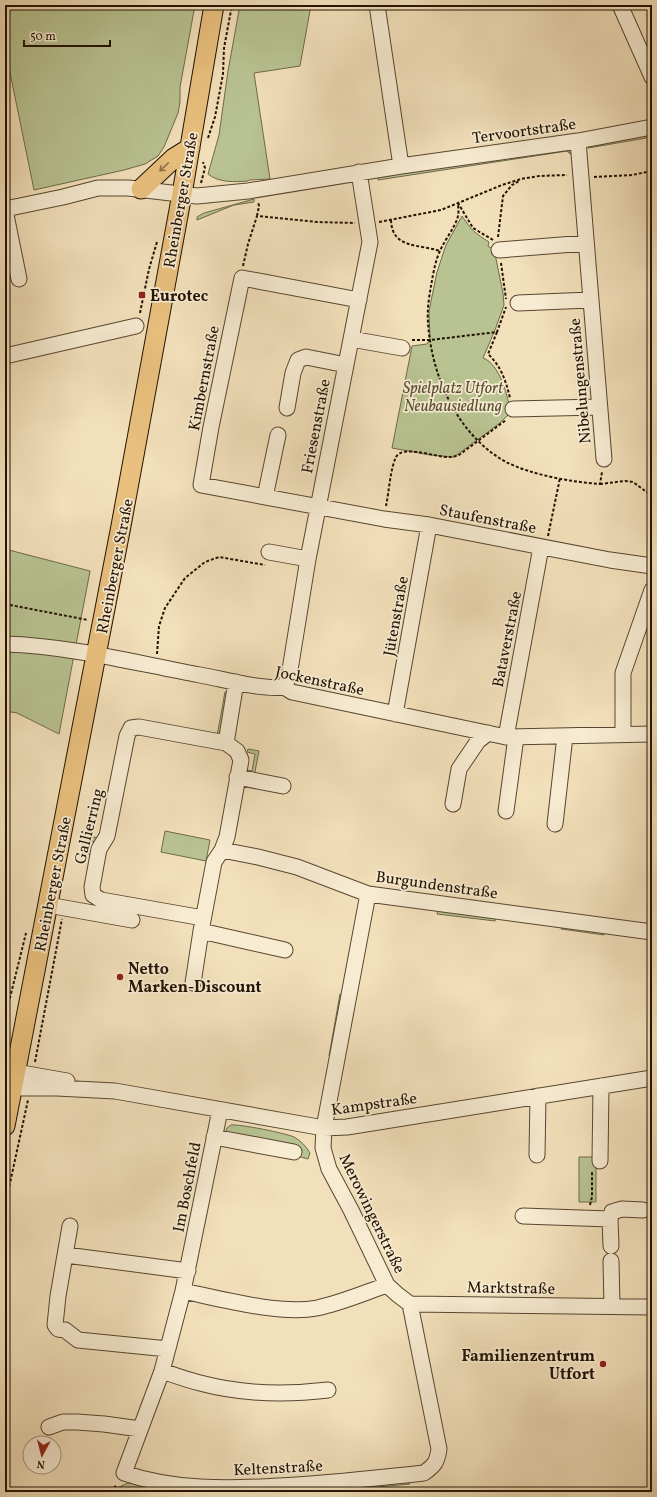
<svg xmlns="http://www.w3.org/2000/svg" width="657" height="1497" font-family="Vollkorn,serif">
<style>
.green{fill:#b8c391;stroke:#6e6a4a}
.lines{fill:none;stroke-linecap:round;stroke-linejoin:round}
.minor-casing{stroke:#574630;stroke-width:17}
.major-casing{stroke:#231202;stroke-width:21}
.path{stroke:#231202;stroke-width:2;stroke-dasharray:3 2;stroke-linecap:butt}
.minor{stroke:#f7ebd2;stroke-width:15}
.major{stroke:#e9c07d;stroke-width:19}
.oneway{stroke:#907246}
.poi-dot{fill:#8f2418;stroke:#f7ebd2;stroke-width:1.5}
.labels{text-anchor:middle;stroke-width:3.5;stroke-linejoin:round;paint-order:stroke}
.street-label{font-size:16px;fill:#231202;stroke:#f7ebd2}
.poi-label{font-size:16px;font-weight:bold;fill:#231202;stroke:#f7ebd2;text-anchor:start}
.park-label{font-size:16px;font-style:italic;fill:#575034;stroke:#f7ebd2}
</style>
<rect width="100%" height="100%" fill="#f2e0ba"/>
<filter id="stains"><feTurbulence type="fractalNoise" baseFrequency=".005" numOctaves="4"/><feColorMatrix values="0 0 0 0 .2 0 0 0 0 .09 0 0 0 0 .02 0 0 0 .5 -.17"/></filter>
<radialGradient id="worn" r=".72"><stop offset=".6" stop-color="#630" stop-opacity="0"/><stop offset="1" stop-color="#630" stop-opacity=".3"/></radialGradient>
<path class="green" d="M5,5h190l-15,82v15l-2,11 -14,34 -6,9 -13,8 -21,6 -90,20 -29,-142z
M240,5h71l-11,61 -46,7 16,106 -21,1 -1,1c-13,1 -29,2 -40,-7l11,-39 9,-64z
M652,135v2l-64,11 1,-3z
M566,149l6,5h-2l-3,-3 -189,29v-4z
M254,199v3l-20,3 -37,15v-3l7,-4z
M462,216c10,15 13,17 27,26l-1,4 6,4 1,4 8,39 1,12 -9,25 -12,28c16,5 26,39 27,55l-10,10 -46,34 -24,-2 -38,-7 20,-102 15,-2 3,-5 -1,-28 8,-39 9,-27z
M5,549l85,22 -31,163 -42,-21 -12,-2z
M225,692h4l-8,42 -4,2z
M248,749l11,2 -5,26 -11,-5 1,-3 8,2 3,-17 -8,-2z
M165,831l45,9 -4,21 -45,-9z
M87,836l12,2 -2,4 -6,-1 -2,2v7l5,1 -1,4 -7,-2 -2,-4z
M438,910l58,7 -1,4 -58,-7z
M562,925l43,6 -1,4 -43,-6z
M340,994l3,1 -11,62 -3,-1z
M231,1125c9,-1 54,8 63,12 7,4 12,9 16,16l-2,6 -84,-24 3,-7z
M579,1157h17v45h-17z
M400,1480l10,4 -86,8h-60z
M128,1483l77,9h-51l-35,-5z"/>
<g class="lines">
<g class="minor-casing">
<path id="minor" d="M377,5l24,161
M620,5l32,72
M578,141l26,318
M5,209l58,-12 35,-9h30l69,8 51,-5 153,-25 177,-25 74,-14
M5,210l14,69
M499,250l87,-7
M359,300l-117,-22 -31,149 -10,58 183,34 45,6 181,35 42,6
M518,303l72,-3
M351,339l51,9
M5,356l131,-30
M287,408l6,-35 5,-13 8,-3 40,8
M513,409l86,-2
M265,497l13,-62
M269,552l39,7
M5,644c66,2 130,19 195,31 23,4 61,15 84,12l8,5 214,45 146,-3
M284,687l5,-11 19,-117 62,-317 -11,-70
M395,714l34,-189
M623,734v-61l29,-83
M506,737l35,-190
M226,743l10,-61
M237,777l46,9
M453,804l6,-35 19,-28 10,-8
M506,811l10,-74
M555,824l10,-88
M222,850l36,7 39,10 71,27 284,38
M48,905l84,15
M201,931l84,19
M193,983l8,-52 13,-69 8,-12 5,-13 14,-77 -4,-9 -11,-8 -87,-16 -8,1 -4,8 -20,100 -8,13 -7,38 1,8 8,5 102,18
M16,1072l51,9
M13,1088h44l58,3 209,37 23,-1 305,-49
M220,1110l-37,181 -21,80 -38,102c49,17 103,16 154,13 49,-2 98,-8 146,-13 11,-8 13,-11 15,-24l-29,-145 -12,-9 -11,-10 -36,-75 -22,-41 -6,-21 1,-20 44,-234
M214,1137l80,15
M537,1155l1,-59
M600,1161l1,-75
M523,1216l87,3
M70,1226l-12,70 -3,29 3,4 7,1 13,10 90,9
M611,1246l-1,-27 2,-7 10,-3 21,1
M66,1255l122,16
M611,1261l1,45
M183,1291c38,8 97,24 134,17 24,-5 47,-15 70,-23
M410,1304l242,3
M162,1371c12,4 25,9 38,12 41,11 86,12 128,7
M49,1427l14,-5h14l27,2 36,5"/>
</g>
<g class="major-casing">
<path id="major" d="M141,189l33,-31 16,-10
M5,1126l116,-600 61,-332 32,-189"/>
</g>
<path class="path" d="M208,138l7,-21 8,-43 1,-26 8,-43
M594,177l38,-2 20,-4
M201,183l4,-15 -2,-6
M257,216l2,-10 -1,-4
M391,220c1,29 28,24 49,31
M379,222l62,-12 61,-25 19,-6 18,-3 28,-1
M498,237l5,-41 9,-11 7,-4
M493,240l-20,-12 -15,-25c0,4 1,9 0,13 -3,12 -13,23 -18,35 -5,10 -7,24 -9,35 -2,11 -4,24 -3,36 3,53 29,113 78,140 26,13 65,20 94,22l2,-12
M501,263l5,36
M243,266l5,-22 9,-28 60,6 38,1
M140,313l9,-44 8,-27
M497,332l-9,22c13,12 18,27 22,44
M412,340h18l67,-8 9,-25
M600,484l25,-3 8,1 19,14
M386,506c3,-14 4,-36 10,-49 7,-13 41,1 54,0 3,0 6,-1 9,-2l47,-35
M548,536l12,-58
M5,579v4
M5,604l83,16
M157,654l2,-28 6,-18 20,-30 20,-16 14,-5 46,8
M5,1018l21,-85
M35,1062l27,-143
M590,1205l2,-8v-25
M5,1206l23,-106
M111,1492l6,-8"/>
<use href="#minor" class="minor"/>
<use href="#major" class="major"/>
</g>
<defs><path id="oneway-shaft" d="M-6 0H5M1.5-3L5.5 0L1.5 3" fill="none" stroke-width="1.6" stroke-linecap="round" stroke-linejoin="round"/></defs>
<use class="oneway" href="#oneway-shaft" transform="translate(164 167) rotate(136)"/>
<g class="poi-dot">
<rect x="138" y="291" width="8" height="8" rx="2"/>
<circle cx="120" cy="977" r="4"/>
<circle cx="603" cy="1364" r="4"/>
</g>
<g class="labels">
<g class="street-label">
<text transform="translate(524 130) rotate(-8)" y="6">Tervoortstraße</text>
<text transform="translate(180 200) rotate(-80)" y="6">Rheinberger Straße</text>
<text transform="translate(203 378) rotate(-79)" y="6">Kimbernstraße</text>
<text transform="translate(579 381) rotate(-95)" y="6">Nibelungenstraße</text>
<text transform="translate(315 426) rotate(-79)" y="6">Friesenstraße</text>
<text transform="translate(488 518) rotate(11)" y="6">Staufenstraße</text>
<text transform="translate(114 566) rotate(-79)" y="6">Rheinberger Straße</text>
<text transform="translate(395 616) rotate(-80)" y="6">Jütenstraße</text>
<text transform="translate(506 639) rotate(-79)" y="6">Bataverstraße</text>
<text transform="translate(320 680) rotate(12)" y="6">Jockenstraße</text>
<text transform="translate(88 826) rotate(-76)" y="6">Gallierring</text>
<text transform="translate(52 884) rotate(-79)" y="6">Rheinberger Straße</text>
<text transform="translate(437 884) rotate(8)" y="6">Burgundenstraße</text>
<text transform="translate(374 1103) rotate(-8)" y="6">Kampstraße</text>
<text transform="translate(186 1187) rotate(-79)" y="6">Im Boschfeld</text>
<text transform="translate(373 1213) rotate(64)" y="6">Merowingerstraße</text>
<text transform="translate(511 1287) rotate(1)" y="6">Marktstraße</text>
<text transform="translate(278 1467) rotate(-3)" y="6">Keltenstraße</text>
</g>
<g class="poi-label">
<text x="150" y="301">Eurotec</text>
<text x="128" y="974">Netto<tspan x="128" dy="18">Marken-Discount</tspan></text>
<text x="595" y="1361" text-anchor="end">Familienzentrum<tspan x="595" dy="18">Utfort</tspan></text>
</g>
<g class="park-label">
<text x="453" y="393">Spielplatz Utfort<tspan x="453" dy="18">Neubausiedlung</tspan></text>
</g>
</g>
<rect width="657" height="1497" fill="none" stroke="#f2e0ba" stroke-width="20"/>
<rect x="6" y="6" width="645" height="1485" fill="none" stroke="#231202" stroke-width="2"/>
<rect x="10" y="10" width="637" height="1477" fill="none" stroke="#231202"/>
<g transform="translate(42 1455) rotate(187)"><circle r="19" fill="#f7ebd2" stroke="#a2947f"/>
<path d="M0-3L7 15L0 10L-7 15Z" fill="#8f2418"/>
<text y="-6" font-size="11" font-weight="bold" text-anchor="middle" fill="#231202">N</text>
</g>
<path d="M24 40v6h86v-6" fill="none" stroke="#231202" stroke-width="2"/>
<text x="30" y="40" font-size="12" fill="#231202" stroke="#f7ebd2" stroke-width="3" paint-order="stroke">50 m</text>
<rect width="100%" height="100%" filter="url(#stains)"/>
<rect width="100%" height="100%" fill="url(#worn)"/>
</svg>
